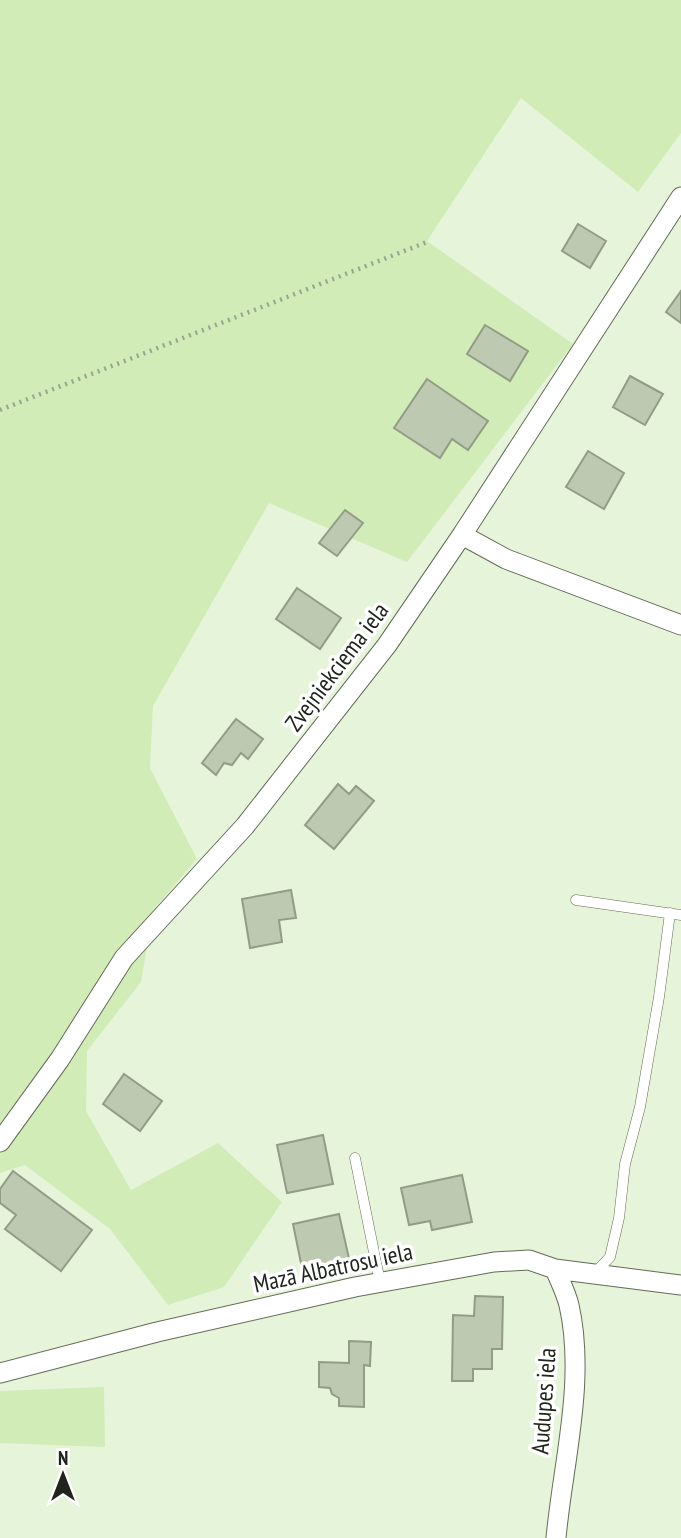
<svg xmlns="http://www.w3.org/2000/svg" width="681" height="1538" font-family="'PT Sans Narrow',sans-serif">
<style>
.green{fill:#d1ecb7}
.building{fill:#bdcab1;stroke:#919d85;stroke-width:2}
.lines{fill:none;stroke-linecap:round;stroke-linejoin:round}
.service-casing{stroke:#626d57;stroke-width:11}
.minor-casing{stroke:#626d57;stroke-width:21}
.path{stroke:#9aa591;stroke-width:4.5;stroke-dasharray:2 5;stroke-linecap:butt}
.service{stroke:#fff;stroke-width:10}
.minor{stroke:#fff;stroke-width:19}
.labels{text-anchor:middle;stroke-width:7;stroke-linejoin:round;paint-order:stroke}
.street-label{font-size:24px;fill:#20251c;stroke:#fff}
</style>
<rect width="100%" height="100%" fill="#e6f4da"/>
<path class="green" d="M0,0h681v133l-43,59 -117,-94 -94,143 146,103 -166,218 -138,-59 -116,203 -3,62 47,91 -44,51 -12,72 -54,69 -1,60 45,79 87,-47 64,59 -58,85 -56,18 -58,-76 -85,-64 -25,8z
M104,1387l1,60 -105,-4v-52z"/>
<path class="building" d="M578,224l28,17 -16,27 -28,-17z
M681,291v32l-15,-11z
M485,325l43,26 -18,30 -43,-27z
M630,376l33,18 -18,31 -32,-18z
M427,379l61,42 -20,29 -16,-11 -12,19 -46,-30z
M588,451l36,22 -20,36 -38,-22z
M345,510l18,13 -26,33 -18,-13z
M297,588l44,30 -21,31 -44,-30z
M236,719l27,20 -15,20 -7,-6 -9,12 -8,-2 -8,12 -14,-12z
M338,784l11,10 7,-8 18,15 -40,48 -29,-24z
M291,890l5,28 -17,2 3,22 -32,6 -8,-49z
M124,1074l38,27 -22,30 -37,-27z
M323,1135l10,49 -46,9 -10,-48z
M13,1171l79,59 -31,41 -56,-42 11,-14 -16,-12v-14z
M462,1175l10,47 -40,8 -2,-9 -21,4 -8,-37z
M339,1214l11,49 -47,10 -10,-49z
M475,1296l28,1 -1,52h-10v20h-19v12h-21l1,-66 21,1z
M349,1341l22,1 -1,24 -6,-1v42l-25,-1v-8l-7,-4 -2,-6 -11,-1v-25l30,1z"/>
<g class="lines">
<g class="service-casing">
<path id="service" d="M576,900l105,15
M355,1158l25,124
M595,1273l15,-16 9,-39 6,-54 15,-57 19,-110 11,-84"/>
</g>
<g class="minor-casing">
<path id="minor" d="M462,535l44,24 175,66
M0,1142l60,-83 64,-101 121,-132 142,-181 75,-110 219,-338
M555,1269c5,12 11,24 14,36 17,76 -6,157 -13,233
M0,1373l157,-41 198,-45 139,-25 35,-2 26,9 126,16"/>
</g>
<path class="path" d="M0,410l427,-168"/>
<use href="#service" class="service"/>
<use href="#minor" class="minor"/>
</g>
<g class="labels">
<g class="street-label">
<text transform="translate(337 667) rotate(-53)" y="8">Zvejniekciema iela</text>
<text transform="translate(333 1268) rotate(-12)" y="8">Mazā Albatrosu iela</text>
<text transform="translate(544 1401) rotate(-86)" y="8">Audupes iela</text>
</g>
</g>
<g transform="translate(63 1475)" stroke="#ffffff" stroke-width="5" paint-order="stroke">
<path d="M0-5L12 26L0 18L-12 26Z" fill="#20251c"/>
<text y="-10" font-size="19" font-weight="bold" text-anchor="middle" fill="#20251c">N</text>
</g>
</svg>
